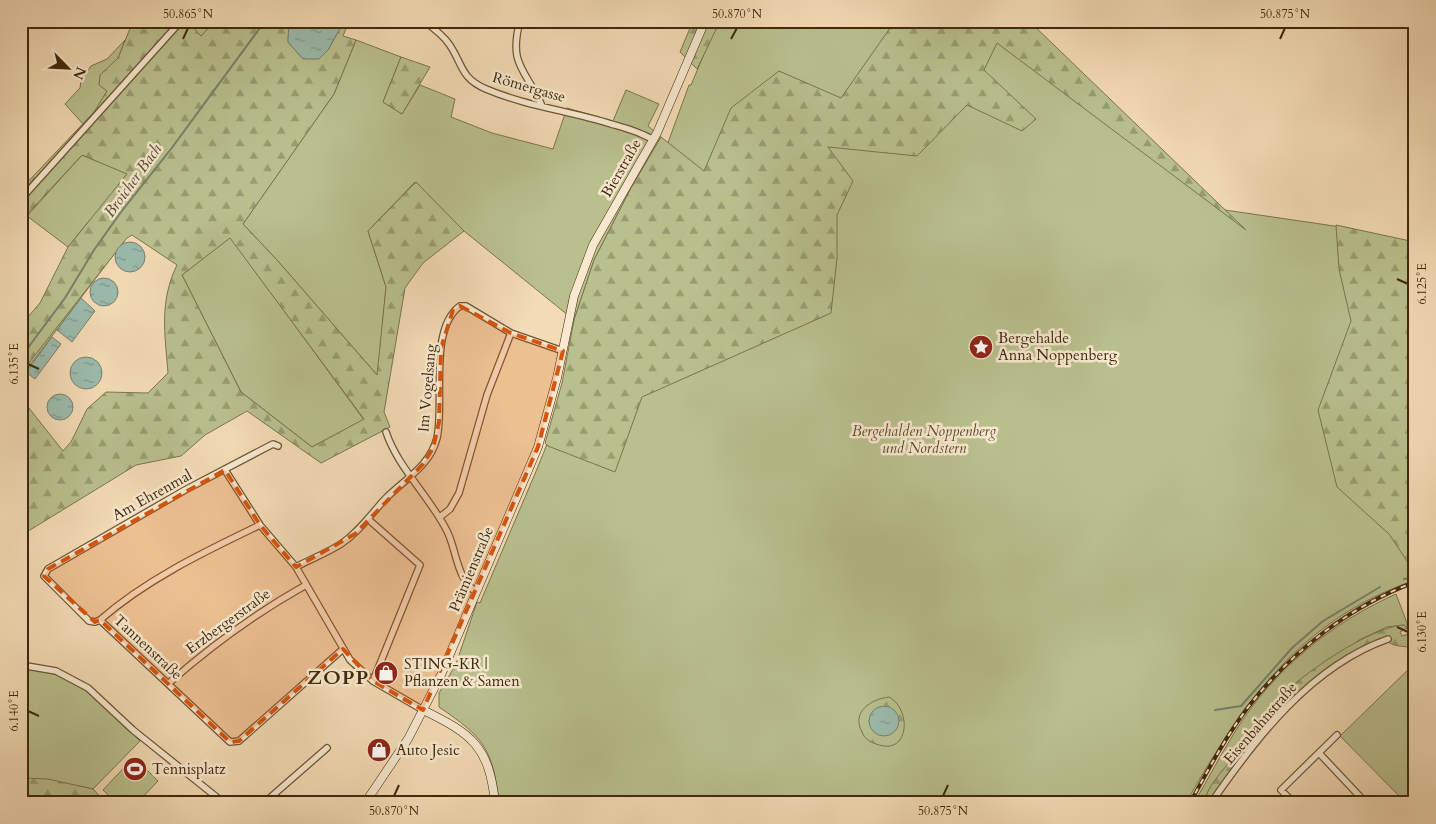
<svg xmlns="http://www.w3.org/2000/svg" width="1436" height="824" font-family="Cardo,serif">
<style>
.green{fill:#b9c08e;stroke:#7c744c}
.forest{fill:url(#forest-firs);stroke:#7c744c;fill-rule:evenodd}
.water{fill:url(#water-ripples);stroke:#77816c}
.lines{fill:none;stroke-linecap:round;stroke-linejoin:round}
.stream{stroke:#77816c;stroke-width:2}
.street-casing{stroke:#6d5636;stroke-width:8}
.secondary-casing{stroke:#40290b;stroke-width:9}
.street{stroke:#f7e8cf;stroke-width:5.5}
.secondary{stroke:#f7e8cf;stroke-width:8}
.rail-casing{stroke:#40290b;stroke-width:4}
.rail{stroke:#f7e8cf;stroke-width:2;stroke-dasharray:5.5;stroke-linecap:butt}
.marked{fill:#d7540c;fill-opacity:0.2;stroke:#d7540c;stroke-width:4;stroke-dasharray:10 6;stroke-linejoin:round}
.ticks{fill:none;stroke:#40290b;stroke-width:2}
.labels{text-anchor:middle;stroke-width:5;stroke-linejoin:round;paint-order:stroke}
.street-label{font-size:15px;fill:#40290b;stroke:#f7e8cf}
.poi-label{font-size:15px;fill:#40290b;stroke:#f7e8cf;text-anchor:start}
.park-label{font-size:15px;font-style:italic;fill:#5e4f2c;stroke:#f7e8cf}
.water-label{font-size:16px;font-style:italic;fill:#574e34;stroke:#f7e8cf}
.district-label{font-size:20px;font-weight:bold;letter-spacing:1px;fill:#40290b;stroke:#f7e8cf}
.neatline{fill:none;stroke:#40290b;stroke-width:2}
.ticks-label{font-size:12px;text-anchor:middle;fill:#40290b}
</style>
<defs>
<pattern id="forest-firs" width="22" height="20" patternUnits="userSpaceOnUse" patternTransform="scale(1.25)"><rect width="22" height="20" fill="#b9c08e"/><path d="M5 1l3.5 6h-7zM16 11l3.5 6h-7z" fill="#989c72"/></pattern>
<pattern id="water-ripples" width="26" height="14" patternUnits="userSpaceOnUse" patternTransform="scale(1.25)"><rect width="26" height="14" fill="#9bbbad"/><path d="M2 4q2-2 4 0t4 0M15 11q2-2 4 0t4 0" fill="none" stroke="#80988b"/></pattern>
</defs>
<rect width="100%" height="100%" fill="#f3dbb5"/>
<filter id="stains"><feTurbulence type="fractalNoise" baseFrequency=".004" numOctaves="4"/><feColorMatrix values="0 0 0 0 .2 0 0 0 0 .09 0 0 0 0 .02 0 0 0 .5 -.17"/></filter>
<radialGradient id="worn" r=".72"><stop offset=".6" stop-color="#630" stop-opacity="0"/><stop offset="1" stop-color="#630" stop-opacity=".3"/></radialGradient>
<path class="green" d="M139,21h122l-81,146 -159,210v-45l12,-12 55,-98 -20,25 -41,-31 55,-61 42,17 -31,-58 -10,10 -18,-20 15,-16 1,-8 10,-14 16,-7 18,-19 -7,19z
M720,21h304l194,188 130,19 67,334 -6,2 6,9v7c-115,40 -172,122 -229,223h-687c-6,-55 -16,-66 -60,-96v-14l17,-29 21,-62 3,1 57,-134 129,-321 23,-63h2l24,-57z
M356,40l45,17 -18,45 19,12 18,-29 35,14 -4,18 41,16 61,16 14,-41 46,13 13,-31 33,14 -11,22 13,11 -30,51 -37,72 -20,60 -110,-89 -49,-49 -47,49 18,56 -8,89 -101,-116 -34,-36 91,-130z
M230,237l134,183 -52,27 -71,-55 -59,-117z
M1396,594l11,29v5l-3,-3 -17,2 -28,13 -95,76 -42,56 -17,25 -1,6h-10c14,-24 27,-49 42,-73 38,-60 95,-107 160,-136z
M1415,663v140h-9l-66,-67z
M21,668l34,6 32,16 53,51 -47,48 -14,-3 34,17h-92z
M134,757l24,24 -21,22h-21l-13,-13z"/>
<path class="forest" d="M133,21h54l14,15 14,-15h74l-1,21 15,17 25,-9 16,-29h5l-6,15 13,4 -22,54 -91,130 34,36 100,115 9,-88 -18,-56 48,-49 48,49 -41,32 -18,25 -21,124 6,15 -69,36 -74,-52 -42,24 -24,21 -45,9 -111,68 -4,5v-140l42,53 8,-9 16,-33 19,-17 42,1 20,-20c-3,-39 -9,-71 9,-108l-45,-30 -5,3 -106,135v-48l19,-22 28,-56 59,-73 -45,-19 -61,66v-32l73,-77 13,-21 -8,-6 1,-10 18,-17zM230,238l134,181 -52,28 -71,-55 -59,-117z
M693,21h27l-23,48 -17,-17z
M895,21h134l217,209 -249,-187 -13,27 52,49 -14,12 -55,-26 -50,51 -89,-9 25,34 -16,34v43l-6,55 -189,84 -27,75 -67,-26 -3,-3 17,-60 12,-63 20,-60 37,-72 30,-51 43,34 27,-63 48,-37 62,27z
M401,57l29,10 -28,47 -19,-12z
M1336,225l79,17v331l-26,-39 -52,-47 -19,-77 33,-89 -12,-52z
M1404,625l3,3 -7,4 2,4 13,-4v23l-7,-8c-8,-1 -19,-1 -23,-9 -78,26 -129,103 -178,165h-3c2,-15 19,-33 29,-45 14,-19 28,-40 44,-58 22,-24 94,-74 127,-75z
M889,697c23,12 21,60 -13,47 -6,-2 -12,-6 -14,-12 -11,-20 9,-33 27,-35z
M21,778l27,1 45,10 13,14h-85z"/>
<path class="water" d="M289,21h55l-16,29 -9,9h-16l-15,-17z
M115 257a15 15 0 1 1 30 0a15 15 0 1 1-30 0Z
M90 292a14 14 0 1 1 28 0a14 14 0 1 1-28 0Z
M81,298l14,13 -23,31 -15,-12z
M52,337l9,7 -26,35 -9,-7z
M70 373a16 16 0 1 1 32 0a16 16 0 1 1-32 0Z
M47 407a13 13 0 1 1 26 0a13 13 0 1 1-26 0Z
M869 721a15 15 0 1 1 30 0a15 15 0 1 1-30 0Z"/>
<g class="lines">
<path class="stream" d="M21,357l44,-59 29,-48 27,-38 50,-63 94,-128
M1404,579l11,-2
M1215,710l26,-4 51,-58 31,-27 57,-34"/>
<g class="street-casing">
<path id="street" d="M424,21c8,6 19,14 25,23 14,20 11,34 37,45 40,17 84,22 125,35 14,4 30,8 42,16
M520,21c-12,45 6,48 22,85
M21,199l160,-178
M386,432c12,36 44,65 61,99 10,20 9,47 29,61
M278,446l-5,-2 -88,46 -137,79 -4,7 45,45 6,1 5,-2 130,122 9,-1 104,-92
M225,470l35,55 36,42 54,93 23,21 50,29
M440,517l10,-8 9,-16 28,-98 24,-62
M368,519l52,46 -47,116
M296,567c15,-8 31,-14 45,-23 18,-12 30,-30 45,-46 19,-19 44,-32 51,-60 8,-35 -9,-109 23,-132h6l45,27 52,18
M100,620c47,-41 104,-68 160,-95
M21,665l35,6 32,17 45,42 91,73
M169,683c43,-38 87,-70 137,-98
M1319,753l47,50
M1286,795l8,8
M1216,796l7,7
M264,803l63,-55
M1211,803c45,-65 100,-137 177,-164
M1278,803l8,-8 -5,-5 56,-55"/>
</g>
<g class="secondary-casing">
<path id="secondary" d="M423,710c49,24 66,36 72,93
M365,803l43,-64 33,-64 97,-228 19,-69 17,-82 19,-51 64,-112 48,-112"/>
</g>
<use href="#street" class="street"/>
<use href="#secondary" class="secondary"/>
<g class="rail-casing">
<path id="rail" d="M1190,803c18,-33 36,-67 59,-97 43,-55 101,-100 166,-124"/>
</g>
<use href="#rail" class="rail"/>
</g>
<path class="marked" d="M460,306l51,27 52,18 -25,96 -115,263 -50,-29 -30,-32 -104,92 -9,1 -130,-122 -5,2 -51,-46 4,-7 177,-99 35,55 36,42 59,-33 68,-70 10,-16 6,-26 2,-74 12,-38z"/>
<path class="ticks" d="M183,39l5,-11M731,39l6,-11M1280,39l5,-11M1397,279l11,5M28,364l11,5M1397,627l11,5M28,711l11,5M394,796l5,-11M943,796l5,-11"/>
<defs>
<g id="sight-disc" transform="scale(1.25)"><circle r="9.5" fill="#8f2418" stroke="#f7e8cf"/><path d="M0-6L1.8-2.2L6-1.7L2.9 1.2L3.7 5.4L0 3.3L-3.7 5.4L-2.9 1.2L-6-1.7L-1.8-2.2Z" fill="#fff"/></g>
<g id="shop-disc" transform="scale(1.25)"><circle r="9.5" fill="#8f2418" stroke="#f7e8cf"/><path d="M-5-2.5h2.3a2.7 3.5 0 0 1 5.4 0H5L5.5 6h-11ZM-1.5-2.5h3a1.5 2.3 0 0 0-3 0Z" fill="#fff"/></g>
<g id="stadium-disc" transform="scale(1.25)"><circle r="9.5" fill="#8f2418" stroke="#f7e8cf"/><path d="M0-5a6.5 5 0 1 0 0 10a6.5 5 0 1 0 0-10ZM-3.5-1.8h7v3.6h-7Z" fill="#fff"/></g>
</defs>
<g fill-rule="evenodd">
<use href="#sight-disc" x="981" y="347"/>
<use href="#shop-disc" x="386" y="673"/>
<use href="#shop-disc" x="379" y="750"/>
<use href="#stadium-disc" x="135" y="769"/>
</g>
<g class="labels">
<g class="street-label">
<text transform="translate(529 87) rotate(16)" y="5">Römergasse</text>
<text transform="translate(621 168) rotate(-60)" y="5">Bierstraße</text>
<text transform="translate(427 388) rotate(-85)" y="5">Im Vogelsang</text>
<text transform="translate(152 495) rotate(-29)" y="5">Am Ehrenmal</text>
<text transform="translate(471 569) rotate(-67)" y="5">Prämienstraße</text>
<text transform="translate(228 621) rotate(-36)" y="5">Erzbergerstraße</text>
<text transform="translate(148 647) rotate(43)" y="5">Tannenstraße</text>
<text transform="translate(1260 723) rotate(-49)" y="5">Eisenbahnstraße</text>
</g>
<g class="poi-label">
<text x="998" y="343">Bergehalde<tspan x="998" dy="17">Anna Noppenberg</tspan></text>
<text x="404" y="669">STING-KR |<tspan x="404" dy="17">Pflanzen &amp; Samen</tspan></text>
<text x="396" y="755">Auto Jesic</text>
<text x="152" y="774">Tennisplatz</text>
</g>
<g class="park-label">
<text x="924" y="436">Bergehalden Noppenberg<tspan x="924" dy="17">und Nordstern</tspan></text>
</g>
<g class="water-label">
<text transform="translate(132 180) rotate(-54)" y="6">Broicher Bach</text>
</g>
<g class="district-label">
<text x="338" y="684">ZOPP</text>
</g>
</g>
<rect width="1436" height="824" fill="none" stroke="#f3dbb5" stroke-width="55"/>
<g transform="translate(68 68) rotate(114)" stroke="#f7e8cf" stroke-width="4" paint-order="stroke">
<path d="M0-4L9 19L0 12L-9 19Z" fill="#40290b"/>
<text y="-8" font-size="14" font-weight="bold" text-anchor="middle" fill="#40290b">N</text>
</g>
<rect x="28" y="28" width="1380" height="768" class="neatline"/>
<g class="ticks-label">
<text x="188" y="18">50.865°N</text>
<text x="737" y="18">50.870°N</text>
<text x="1285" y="18">50.875°N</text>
<text transform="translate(1422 284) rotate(-90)" y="4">6.125°E</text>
<text transform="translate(14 364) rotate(-90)" y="4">6.135°E</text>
<text transform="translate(1422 632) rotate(-90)" y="4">6.130°E</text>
<text transform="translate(14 711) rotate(-90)" y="4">6.140°E</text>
<text x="394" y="815">50.870°N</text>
<text x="943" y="815">50.875°N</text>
</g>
<rect width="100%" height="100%" filter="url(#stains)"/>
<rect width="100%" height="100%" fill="url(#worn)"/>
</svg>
